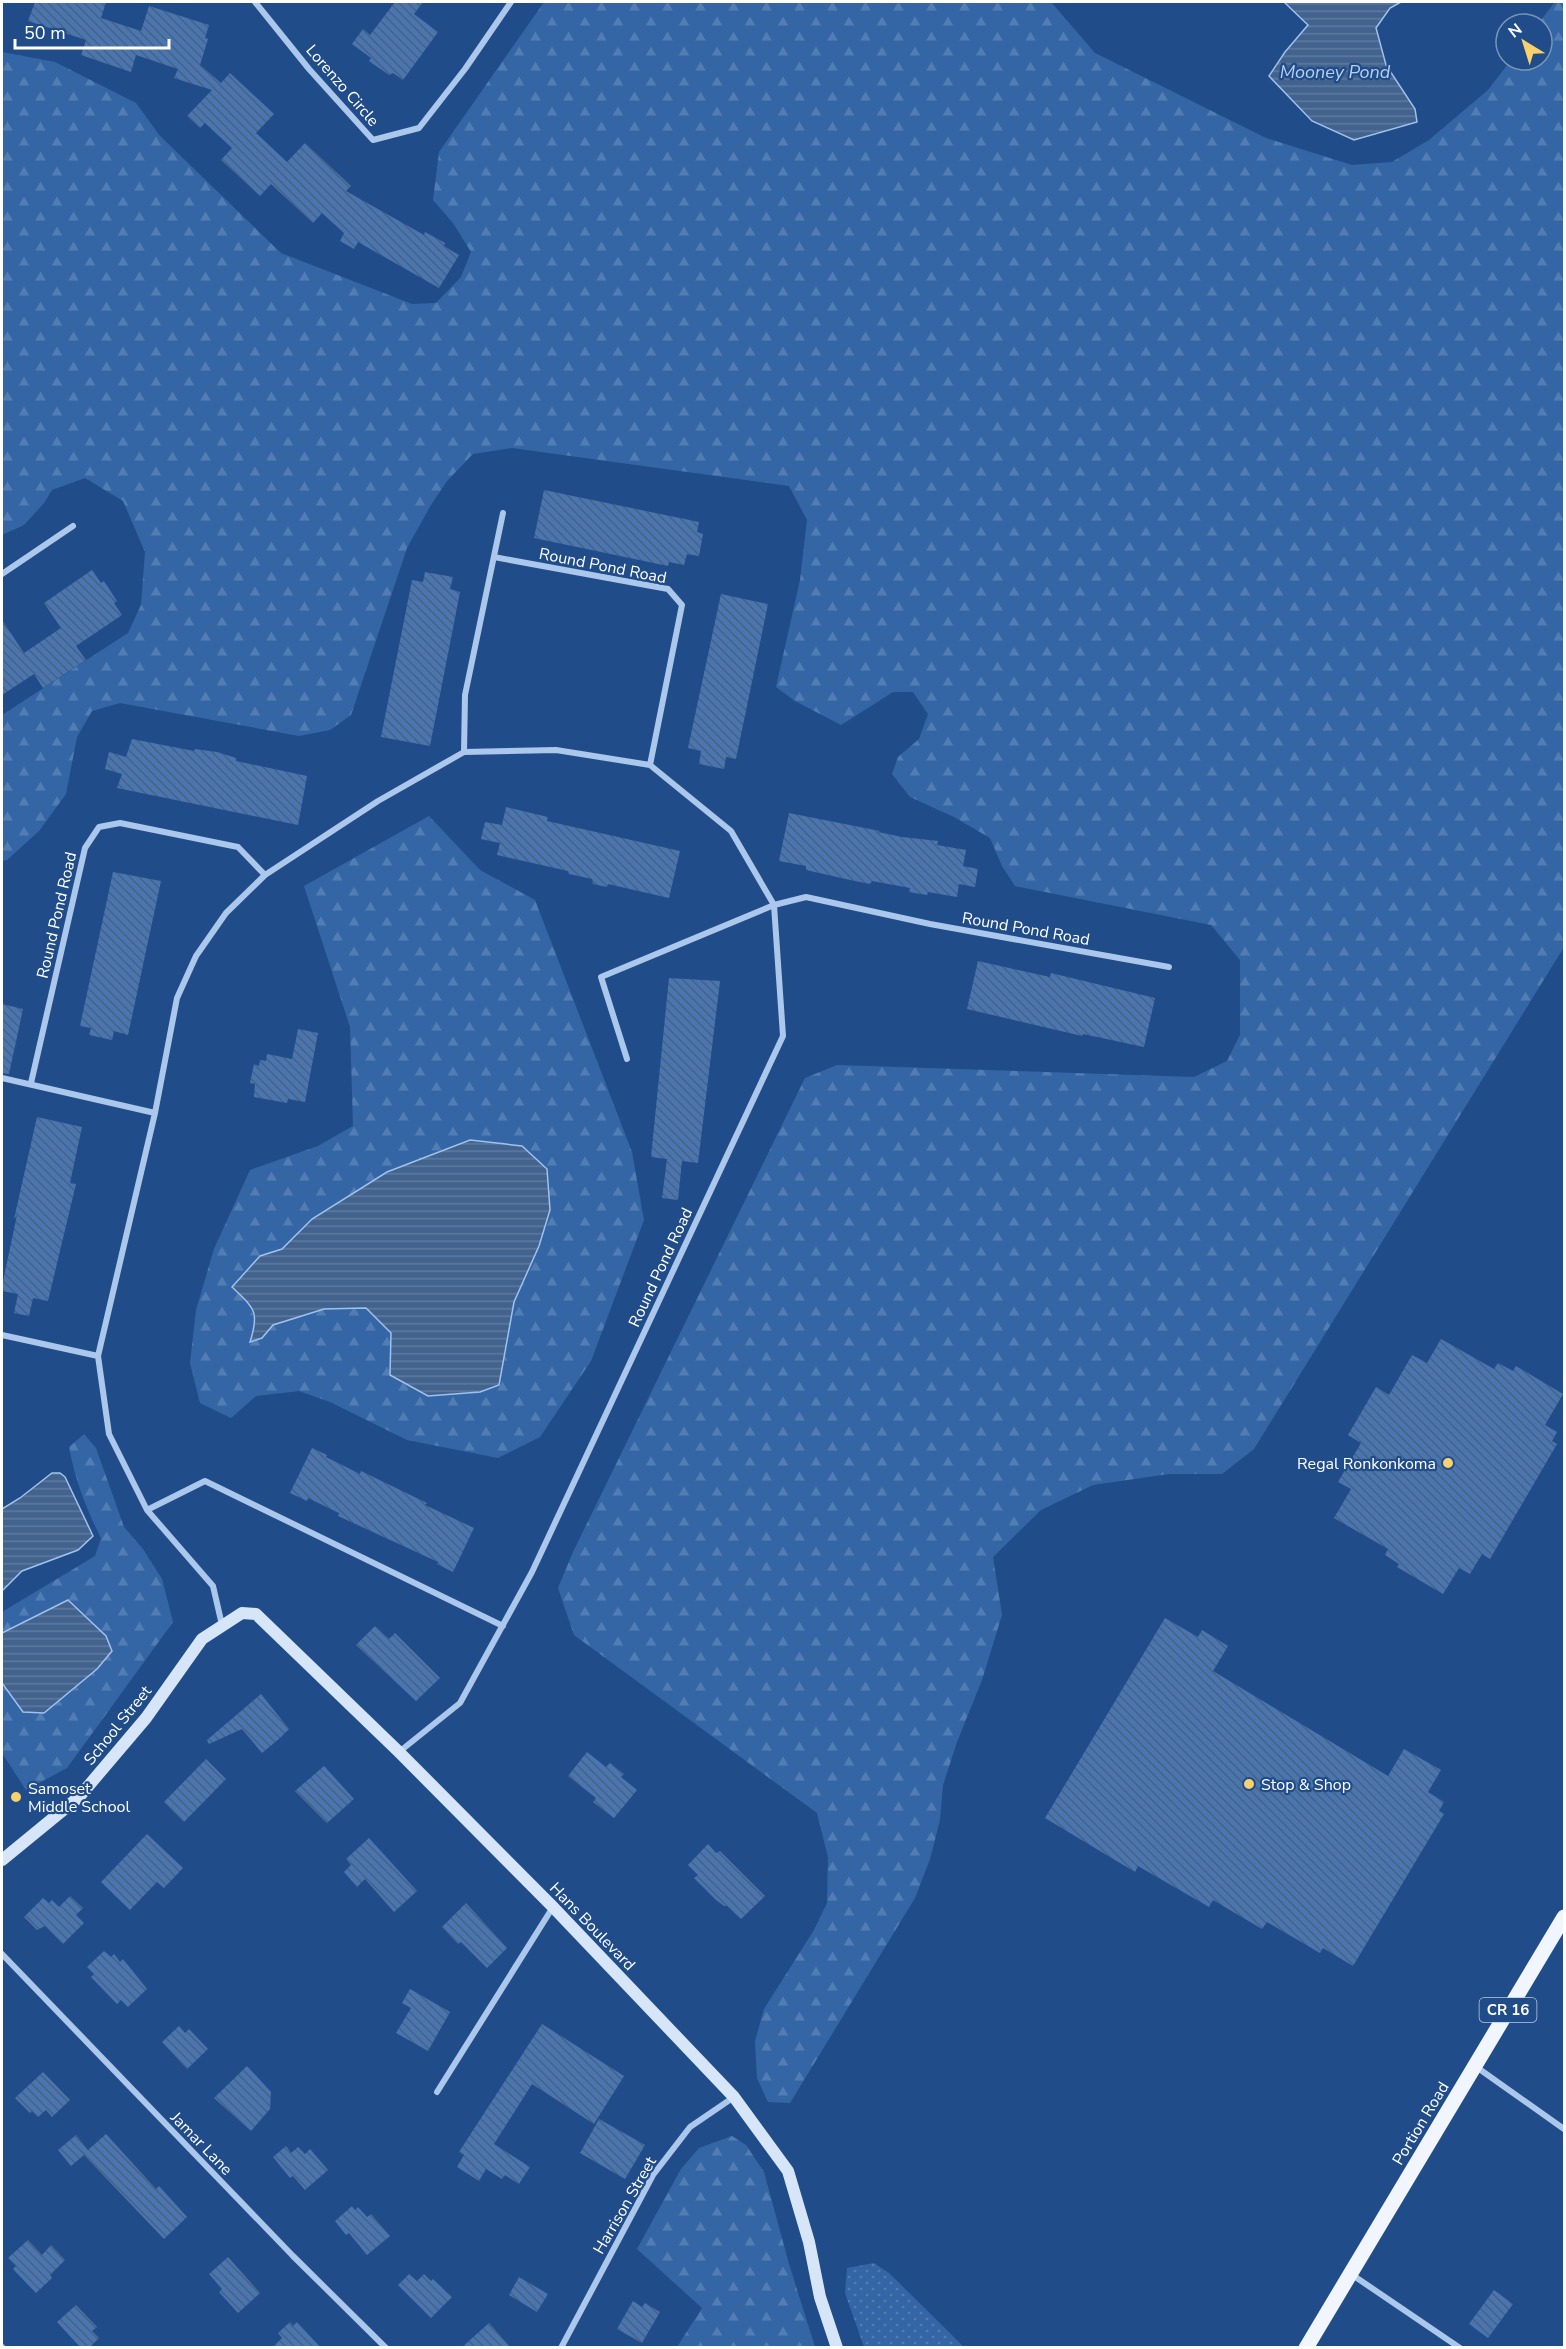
<svg xmlns="http://www.w3.org/2000/svg" width="1566" height="2349" font-family="'Nunito Sans',sans-serif">
<style>
.grass{fill:url(#grass-dots)}
.forest{fill:url(#forest-firs);fill-rule:evenodd}
.water{fill:url(#water-rules);stroke:#9fc2ec;stroke-width:1.5}
.building{fill:url(#building-back-hatch)}
.lines{fill:none;stroke-linecap:round;stroke-linejoin:round}
.street{stroke:#abc7eb;stroke-width:6}
.secondary{stroke:#d7e5f8;stroke-width:12}
.primary{stroke:#f0f5fe;stroke-width:15}
.poi-dot{fill:#f8d16c;stroke:#204d89;stroke-width:2}
.labels{text-anchor:middle;stroke-width:4.5;stroke-linejoin:round;paint-order:stroke}
.shield{fill:#204d89;stroke:#bccadc;stroke-width:1.5}
.shield-label{font-size:15px;font-weight:bold;fill:#fff}
.street-label{font-size:16px;fill:#fff;stroke:#204d89}
.poi-label{font-size:16px;fill:#fff;stroke:#204d89;text-anchor:start}
.water-label{font-size:18px;font-style:italic;fill:#b7d1f2;stroke:#204d89}
</style>
<defs>
<pattern id="grass-dots" width="8" height="8" patternUnits="userSpaceOnUse" patternTransform="scale(1.5)"><rect width="8" height="8" fill="#3466a6"/><path d="M2 2h.1M6 6h.1" fill="none" stroke="#527db3" stroke-width="1.8" stroke-linecap="round"/></pattern>
<pattern id="forest-firs" width="22" height="20" patternUnits="userSpaceOnUse" patternTransform="scale(1.5)"><rect width="22" height="20" fill="#3466a6"/><path d="M5 1l3.5 6h-7zM16 11l3.5 6h-7z" fill="#527db3"/></pattern>
<pattern id="water-rules" width="6" height="5" patternUnits="userSpaceOnUse" patternTransform="scale(1.5)"><rect width="6" height="5" fill="#43638f"/><path d="M0 2.5h6" fill="none" stroke="#5f7aa0"/></pattern>
<pattern id="building-back-hatch" width="6" height="6" patternUnits="userSpaceOnUse" patternTransform="scale(1.5)"><rect width="6" height="6" fill="#4976b1"/><path d="M-1 5l2 2M0 0l6 6M5-1l2 2" fill="none" stroke="#4a617e"/></pattern>
</defs>
<rect width="100%" height="100%" fill="#204d89"/>
<path class="grass" d="M874,2263l15,10 75,74h-100l-19,-54 2,-25z"/>
<path class="forest" d="M544,2h507l44,51 171,85 86,27 40,-3 37,-22 59,-50 23,-30h31v-36h-4l17,-22h9v945l-310,502 -32,25h-53l-76,11 -52,25 -48,47 9,58 -20,65 -25,62 -14,43 -3,35 -10,39 -15,39 -125,205 -22,-1 -11,-24 -2,-37 9,-32 50,-79 13,-27 1,-46 -11,-44 -243,-178 -16,-47 15,-36 232,-474 32,-13 357,12 33,-16 13,-26v-75l-29,-35 -196,-39 -13,-20 -12,-28 -36,-21 -44,-20 -18,-23 6,-17 21,-18 9,-25 -15,-22h-20l-52,33 -46,-24 -19,-14 24,-107 7,-60 -18,-34 -277,-38 -39,6 -26,27 -16,24 -24,43 -56,167 -21,15 -31,6 -179,-33 -28,8 -15,26 -11,57 -27,37 -32,29 -5,1v-146l126,-82 13,-28 4,-53 -22,-51 -38,-23 -33,12 -8,13 -20,22 -22,10v-483l53,10 81,41 24,33 121,117 131,51 24,-1 25,-26 10,-25 -18,-29 -20,-23 6,-48z
M429,816l51,54 55,30 97,252 12,68 -53,141 -51,76 -42,21 -91,-18 -77,-38 -31,-11 -43,5 -25,22 -31,-15 -10,-40 6,-53 18,-61 36,-79 68,-24 35,-20 -3,-99 -46,-141zM550,1210l-11,36 -25,56 -15,83 -71,11 -38,-21 1,-42 -24,-25 -43,1 -51,16 -11,13 -12,3 6,-19 -6,-17 10,-49 22,-7 30,-30z
M84,1434l12,14 28,79 19,22 19,30 11,43 -106,146 -41,22 -24,-37v-141l93,-56 6,-18c-15,-30 -26,-58 -32,-91z
M732,2136l14,9 18,27 25,92 26,83h-138l25,-39 -65,-59 44,-80 18,-21z"/>
<path class="water" d="M1284,2h117l-11,6 -14,20 10,37 29,44 2,13 -63,18 -42,-19 -43,-45 16,-24 23,-27z
M470,1140l52,6 25,23 3,41 -11,36 -25,56 -15,83 -19,7 -52,4 -38,-21 1,-42 -25,-25 -42,1 -51,16 -11,13 -12,4c10,-31 4,-34 -18,-55l28,-31 22,-7 30,-30 75,-47z
M52,1473h8l5,4 28,59 -15,14 -56,21 -20,20v-82l18,-11z
M68,1600l38,36 6,15 -15,18 -53,44 -21,-1 -21,-29v-50z"/>
<path class="building" d="M35,2h71l-5,16 40,13 8,-25 60,19 -4,13 3,1 -8,26 21,18 9,-10 44,41 -18,19 31,29 18,-19 46,43 -5,5 78,44 1,-3 20,11 -1,3 15,9 -20,33 -81,-46 -4,7 -14,-8 4,-8 -22,-20 -9,10 -42,-39 -11,12 -39,-36 11,-12 -27,-25 -5,5 -13,-12 25,-26 -38,-12 4,-9 -42,-14 -5,17 -50,-17 5,-15 -58,-19z
M395,2h28l-9,12 24,18 -35,48 -10,-7 -4,2 -20,-14 2,-3 -19,-14 11,-15 7,6z
M544,490l155,32 -2,10 6,2 -4,22 -12,-2 -3,11 -15,-3 -1,4 -134,-28z
M92,570l9,13 3,-2 13,20 -3,2 8,12 -46,31 10,14 -43,28 -9,-14 -32,21v-75l22,33 37,-25 -17,-25z
M425,572l28,5 -3,12 10,3 -30,154 -49,-9 31,-157 11,2z
M721,594l47,10 -32,155 -10,-2 -2,12 -25,-5 2,-13 -13,-3z
M132,739l62,12 1,-2 22,3 19,6v3l71,15 -9,49 -181,-37 5,-14 -17,-5 4,-17 17,5z
M506,807l42,10 -1,4 133,30 -11,47 -61,-14 -1,3 -14,-3 -1,-5 -23,-5 -1,-3 -71,-16 3,-12 -19,-4 4,-17 17,3z
M789,813l91,18 -2,1 24,5 36,4 -1,4 29,5 -3,16 15,3 -3,18 -16,-3 -2,13 -29,-5 -1,3 -18,-3 1,-4 -38,-7 -2,3 -20,-4 -44,-10v-4l-27,-5z
M113,872l48,9 -33,154 -14,-4 -2,9 -23,-5 2,-7 -11,-2z
M978,961l72,16 1,-4 104,25 -11,49 -61,-13 -1,2 -115,-27z
M669,978l51,3 -22,182 -16,-2 -4,39 -16,-2 5,-39 -16,-2z
M2,1004l21,5 -14,65 -7,-1z
M298,1029l20,4 -13,69 -17,-3 -1,4 -33,-6 1,-13 -5,-1 4,-19 5,2 1,-6 6,1 1,-7 25,5z
M37,1117l45,10 -12,56 6,1 -28,117 -15,-3 -4,18 -15,-3 4,-19 -16,-3v-5l15,-71 -3,4z
M1441,1339l53,30 4,-6 15,8 3,-5 47,28 -18,31 12,7 -5,9 5,3 -67,115 -8,-5 -12,20 -11,-6 -16,26 -46,-27 2,-3 -14,-9 3,-6 -54,-31 17,-29 -13,-7 23,-39 -13,-8 28,-48 13,8 23,-40 15,8z
M312,1448l15,7 -1,2 34,17 1,-3 66,32 -2,2 49,23 -21,44 -16,-8 1,-2 -100,-46 1,-3 -31,-15 -1,3 -17,-8z
M1165,1618l33,19 4,-7 26,16 -15,25 175,105 16,-27 37,21 -13,22 16,10 -5,9 5,3 -91,152 -30,-18 -3,5 -53,-31 -5,7 -49,-29 -4,7 -71,-41 -3,6 -90,-54z
M375,1626l14,13 6,-6 45,45 -24,23 -60,-56z
M261,1694l28,35 -9,9 -18,15 -20,-24 -33,15 -2,-4z
M587,1752l19,15 4,-4 14,11 -3,3 16,13 -23,28 -21,-16 3,-4 -28,-22z
M206,1759l20,20 -42,43 -20,-20z
M324,1766l30,33 -27,24 -32,-32z
M147,1834l36,34 -19,20 -7,-6 -27,28 -29,-28z
M369,1838l48,53 -23,21 -29,-33 -8,8 -13,-15 7,-7 -5,-6z
M708,1844l8,9 4,-2 45,45 -24,23 -14,-13h-3l-8,-6 -22,-22 4,-3 -10,-10z
M70,1896l13,12 -7,7 8,8 -21,21 -18,-18 -8,4 -13,-13 19,-19 6,5 3,-3 7,7z
M466,1903l41,45 -20,20 -26,-26 -3,2 -16,-17z
M104,1951l7,6 3,-3 6,8 3,-3 24,30 -19,18 -7,-7 -4,4 -26,-27 3,-3 -7,-7z
M410,1989l40,23 -22,39 -32,-18 15,-25 -9,-5z
M542,2024l82,52 -30,48 -62,-40 -38,60 36,23 -11,17 -14,-9 -3,4 -16,-10 -7,12 -22,-14 7,-12 -5,-3z
M179,2026l6,7 4,-4 19,20 -21,20 -25,-27z
M247,2066l24,26 -1,17 -19,22 -37,-33z
M43,2072l27,28 -18,17 -6,-7 -8,7 -6,-6 -2,2 -15,-15z
M599,2119l46,26 -20,34 -45,-26z
M106,2134l50,55 3,-3 28,31 -23,22 -80,-84 -13,11 -13,-16 18,-15 12,15z
M286,2146l5,7 7,-6 7,7 5,-5 18,21 -23,20 -12,-14 -3,2 -17,-21z
M352,2206l3,4 3,-3 9,10 4,-3 19,22 -23,19 -18,-22 -3,2 -11,-14z
M28,2240l14,15 9,-10 14,15 -15,15 2,3 -16,15 -23,-24 3,-3 -8,-8z
M228,2257l32,36 -22,20 -19,-21 3,-3 -13,-15z
M409,2274l8,7 7,-7 7,7 2,-2 19,18 -21,21 -33,-33z
M519,2277l29,17 -11,18 -28,-17z
M1494,2290l19,14 -25,34 -19,-14z
M633,2301l9,6 3,-4 15,9 -18,31 -25,-14z
M76,2305l21,22 -5,4 7,7 -10,10h-8l-24,-26z
M290,2322l3,4 4,-4 24,26h-49l10,-10 -4,-5z
M489,2323l22,25h-50z"/>
<g class="lines">
<path class="street" d="M255,2l54,67 64,71 46,-12 46,-59 46,-67
M494,557l174,32 14,16 -32,160
M2,574l71,-48
M464,752l1,-57 38,-182
M627,1059l-26,-82 173,-72 32,-8 124,27 239,43
M2,1078l153,35
M31,1083l54,-235 14,-21 21,-4 118,24 27,28
M2,1335l96,21
M147,1510l58,-29 298,145
M222,1625l-9,-39 -66,-76 -38,-76 -11,-78 57,-243 22,-115 19,-42 30,-43 39,-38 113,-74 86,-49 92,-2 94,15 81,66 43,74 9,131 -251,536 -72,131 -61,49
M2,1954l291,302 93,92
M1475,2066l89,63
M437,2092l116,-185
M1351,2274l109,74
M2,2347v1
M561,2348l92,-173 37,-48 44,-30"/>
<path class="secondary" d="M2,1860l77,-63 67,-79 56,-79 40,-26 14,1 143,138 154,155 181,190 54,74 21,71 11,55 17,51"/>
<path class="primary" d="M1306,2348l258,-431"/>
</g>
<g class="poi-dot">
<circle cx="1448" cy="1463" r="6"/>
<circle cx="1249" cy="1784" r="6"/>
<circle cx="16" cy="1797" r="6"/>
</g>
<g class="labels">
<rect class="shield" x="1479.5" y="1998" width="57" height="24" rx="4.5"/>
<g class="shield-label">
<text x="1508" y="2015">CR 16</text>
</g>
<g class="street-label">
<text transform="translate(343 85) rotate(49)" y="6">Lorenzo Circle</text>
<text transform="translate(603 565) rotate(11)" y="6">Round Pond Road</text>
<text transform="translate(56 915) rotate(-77)" y="6">Round Pond Road</text>
<text transform="translate(1026 928) rotate(10)" y="6">Round Pond Road</text>
<text transform="translate(660 1267) rotate(-65)" y="6">Round Pond Road</text>
<text transform="translate(117 1725) rotate(-51)" y="6">School Street</text>
<text transform="translate(593 1926) rotate(46)" y="6">Hans Boulevard</text>
<text transform="translate(1420 2123) rotate(-59)" y="6">Portion Road</text>
<text transform="translate(202 2143) rotate(46)" y="6">Jamar Lane</text>
<text transform="translate(624 2205) rotate(-60)" y="6">Harrison Street</text>
</g>
<g class="poi-label">
<text x="1436" y="1469" text-anchor="end">Regal Ronkonkoma</text>
<text x="1261" y="1790">Stop &amp; Shop</text>
<text x="28" y="1794">Samoset<tspan x="28" dy="18">Middle School</tspan></text>
</g>
<g class="water-label">
<text x="1335" y="78">Mooney Pond</text>
</g>
</g>
<rect width="1566" height="2349" fill="none" stroke="#ffffff" stroke-width="6"/>
<g transform="translate(1524 42) rotate(322)"><circle r="28" fill="#204d89" stroke="#7994b8" stroke-width="1.5"/>
<path d="M0-4.5L10 22L0 15L-10 22Z" fill="#f8d16c"/>
<text y="-9" font-size="16" font-weight="bold" text-anchor="middle" fill="#ffffff">N</text>
</g>
<path d="M15 39v9h154v-9" fill="none" stroke="#ffffff" stroke-width="3"/>
<text x="24" y="39" font-size="18" fill="#ffffff" stroke="#204d89" stroke-width="4.5" paint-order="stroke">50 m</text>
</svg>
